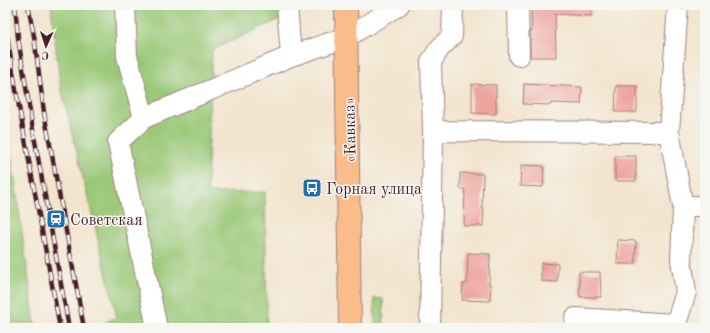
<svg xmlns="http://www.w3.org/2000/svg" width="710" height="333" font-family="'Old Standard TT',serif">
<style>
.green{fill:#9ac877;stroke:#727451}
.building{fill:#efa59f}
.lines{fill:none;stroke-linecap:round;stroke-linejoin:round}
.minor-casing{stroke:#9e827c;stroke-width:22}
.highway-casing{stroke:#9e827c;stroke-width:24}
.minor{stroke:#fff;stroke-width:20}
.highway{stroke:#f9bc8a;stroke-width:22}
.rail-casing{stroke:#4a1f2b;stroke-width:4.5}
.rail{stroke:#f6f6f2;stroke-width:3;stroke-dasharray:9;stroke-linecap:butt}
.labels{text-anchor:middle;stroke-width:3;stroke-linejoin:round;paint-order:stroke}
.street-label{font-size:16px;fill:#4a1f2b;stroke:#f6f6f2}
.poi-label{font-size:16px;fill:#4a1f2b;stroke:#f6f6f2;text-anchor:start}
</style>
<rect width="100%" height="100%" fill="#f6f6f2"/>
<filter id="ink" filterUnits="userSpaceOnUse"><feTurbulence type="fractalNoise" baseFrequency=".025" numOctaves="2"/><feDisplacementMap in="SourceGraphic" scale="8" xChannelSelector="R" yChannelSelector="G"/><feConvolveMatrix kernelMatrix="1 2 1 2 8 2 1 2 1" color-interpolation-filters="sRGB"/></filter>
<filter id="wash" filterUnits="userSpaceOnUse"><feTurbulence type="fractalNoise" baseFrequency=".012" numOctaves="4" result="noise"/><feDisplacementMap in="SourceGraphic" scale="16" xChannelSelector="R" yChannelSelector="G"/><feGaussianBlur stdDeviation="0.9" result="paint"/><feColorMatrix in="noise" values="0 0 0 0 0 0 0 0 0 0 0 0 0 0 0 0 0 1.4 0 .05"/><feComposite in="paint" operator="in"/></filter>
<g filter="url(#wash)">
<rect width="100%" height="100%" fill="#f3e4cd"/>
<path class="green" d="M51,5h260l-99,45 -5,143 58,-1 2,136h-160l-1,-6 11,-5 -57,-234z
M5,112l30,212 -30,-1z
M374,298l9,1 1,29h-9z"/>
<g id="blocks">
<path class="building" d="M552,5h39v11l-36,-2 1,43h-26v-26h2l-1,-23 21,-1z
M472,84l24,1v29l-24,-1z
M524,84l58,3 -1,17 -30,-1v2l-28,-1z
M616,86h21v26h-22z
M615,156h21v25h-21z
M521,165l23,1 -1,21 -23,-1z
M460,173l23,1 -1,35h2l-1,17h-19l1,-37h-5z
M618,240l18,1 -1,23h-18z
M468,253l22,1 -1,31h2l-1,16 -28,-1 1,-16h4z
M541,263l17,1 -1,18 -16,-1z
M579,272h21l1,25h-21z"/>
</g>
</g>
<g filter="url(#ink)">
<use href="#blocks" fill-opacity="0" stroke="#9e827c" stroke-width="1"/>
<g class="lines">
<g class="minor-casing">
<path id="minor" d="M125,5l2,51 17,62
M287,5l4,51
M518,5l1,51
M433,131l236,1
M683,206h22
M575,318l101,6
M157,328l-39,-186 26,-24 147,-62 56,-19 52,-32
M430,328l3,-197 -2,-69 8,-13 13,-13 1,-31
M676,328v-4l10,-32 -5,-32 2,-54 -14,-74 9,-127"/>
</g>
<g class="highway-casing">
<path id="highway" d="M346,5l4,323"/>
</g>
<use href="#minor" class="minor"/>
<use href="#highway" class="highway"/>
<g class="rail-casing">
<path id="rail" d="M15,5l3,33 15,92 36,198
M28,5l6,31 10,76 40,216
M5,23l12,73 43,232"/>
</g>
<use href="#rail" class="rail"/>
</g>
</g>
<defs>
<g id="bus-square" transform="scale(1)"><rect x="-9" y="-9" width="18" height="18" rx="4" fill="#1f6fb2" stroke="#f6f6f2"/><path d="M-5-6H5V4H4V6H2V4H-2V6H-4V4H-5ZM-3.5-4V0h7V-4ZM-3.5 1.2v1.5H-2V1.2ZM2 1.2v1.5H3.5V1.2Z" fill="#fff"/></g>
<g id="station-square" transform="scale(1)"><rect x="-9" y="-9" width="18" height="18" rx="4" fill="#1f6fb2" stroke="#f6f6f2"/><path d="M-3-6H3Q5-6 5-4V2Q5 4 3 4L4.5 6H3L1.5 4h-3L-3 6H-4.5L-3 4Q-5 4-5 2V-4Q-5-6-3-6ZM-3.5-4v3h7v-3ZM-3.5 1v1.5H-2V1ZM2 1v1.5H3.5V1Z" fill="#fff"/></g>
</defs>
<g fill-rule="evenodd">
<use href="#bus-square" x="312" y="188"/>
<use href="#station-square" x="56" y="219"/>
</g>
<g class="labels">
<g class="street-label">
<text transform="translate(349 130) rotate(-91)" y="6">«Кавказ»</text>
</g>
<g class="poi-label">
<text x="326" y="194">Горная улица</text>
<text x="70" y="225">Советская</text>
</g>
</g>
<rect width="710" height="333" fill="none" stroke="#f6f6f2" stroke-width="20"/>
<g transform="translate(46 46) rotate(183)" stroke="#f6f6f2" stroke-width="3" paint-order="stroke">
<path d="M0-3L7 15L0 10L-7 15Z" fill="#4a1f2b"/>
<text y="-6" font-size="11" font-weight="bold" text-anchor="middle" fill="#4a1f2b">С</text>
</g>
</svg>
